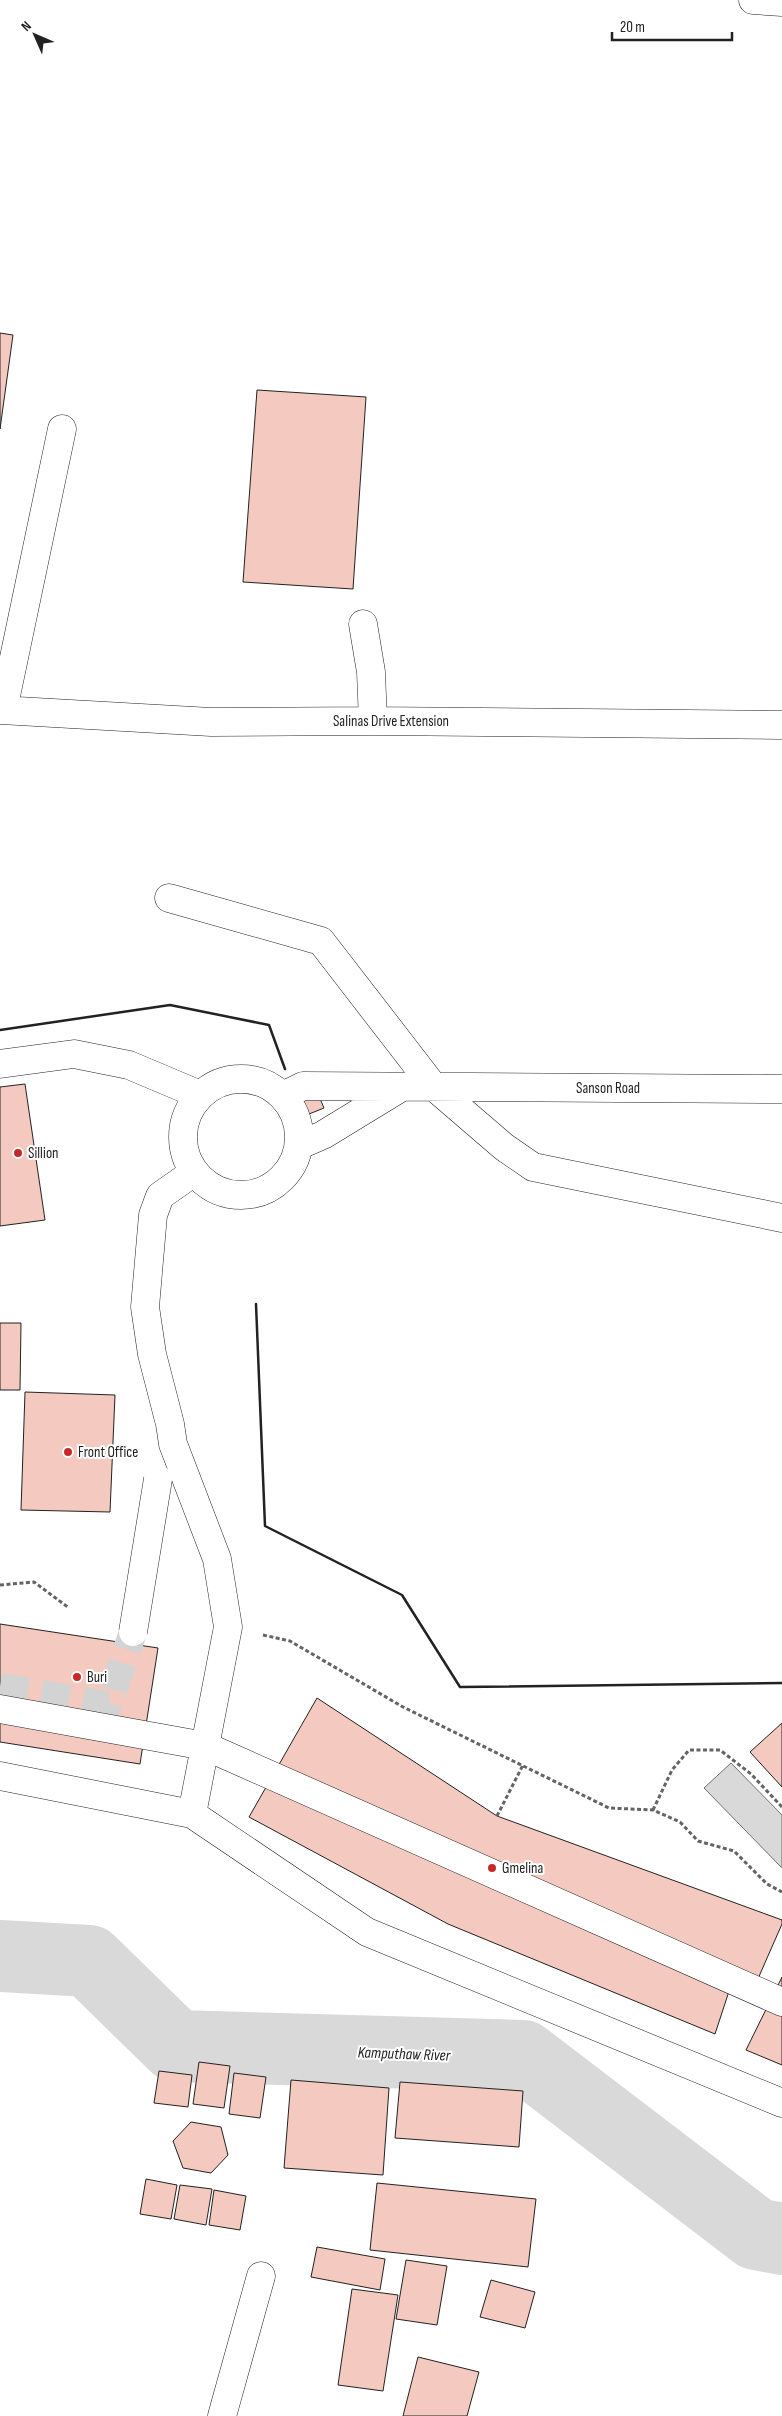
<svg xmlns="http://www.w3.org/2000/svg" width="782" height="2416" font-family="'Sofia Sans Condensed',sans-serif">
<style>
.water{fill:#d9d9d9;stroke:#6f6f6f}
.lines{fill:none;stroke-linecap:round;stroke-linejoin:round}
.river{stroke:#d9d9d9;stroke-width:72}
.building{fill:#f3c9c0;stroke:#222}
.minor-tunnel{stroke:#d3d3d3;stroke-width:28;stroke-dasharray:28 14;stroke-linecap:butt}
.minor-casing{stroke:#222;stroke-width:29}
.major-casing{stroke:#222;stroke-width:29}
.path{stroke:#646464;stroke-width:3;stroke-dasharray:4 2.5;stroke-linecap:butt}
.minor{stroke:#fff;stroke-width:28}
.major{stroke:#fff;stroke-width:28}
.minor-bridge-casing{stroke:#222;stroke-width:29;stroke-linecap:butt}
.minor-bridge{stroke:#fff;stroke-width:28}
.wall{stroke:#222;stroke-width:2.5}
.poi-dot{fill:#c62828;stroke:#fff;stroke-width:2}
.labels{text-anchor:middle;stroke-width:4;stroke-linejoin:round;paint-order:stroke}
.street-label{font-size:15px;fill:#222;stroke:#fff}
.poi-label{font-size:15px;fill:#222;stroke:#fff;text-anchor:start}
.water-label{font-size:16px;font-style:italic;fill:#222;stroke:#fff}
</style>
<rect width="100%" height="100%" fill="#fff"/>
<path class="water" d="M731,1763l51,52v53l-78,-80z"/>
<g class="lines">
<path class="river" d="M0,1956l89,5 87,85 347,10 233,178 26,5"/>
</g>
<path class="building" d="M0,333l13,2 -13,94z
M257,390l109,7 -13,192 -110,-7z
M25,1084l20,136 -45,6v-139z
M316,1089l8,19 -25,10 -8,-19z
M0,1323h21l-1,67h-20z
M25,1392l90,3 -5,117 -89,-2z
M0,1624l158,24 -18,116 -140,-22z
M317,1698l180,118 285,104v4l-25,57 -24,-2 -18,55 -267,-110 -199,-107z
M782,1723v64l-32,-35z
M782,1977v88l-36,-15z
M199,2062l31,4 -6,42 -31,-4z
M159,2071l33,4 -4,32 -34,-4z
M234,2073l32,4 -6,41 -31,-4z
M291,2080l98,8 -6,87 -99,-7z
M400,2082l123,9 -4,56 -124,-9z
M191,2122l30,5 7,28 -17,18 -28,-5 -10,-27z
M146,2179l31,6 -6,34 -31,-5z
M377,2183l159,16 -8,68 -158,-17z
M180,2185l32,4 -6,36 -32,-6z
M214,2190l32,6 -6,34 -31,-5z
M317,2247l68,12 -5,31 -69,-13z
M406,2260l41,6 -10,59 -41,-6z
M491,2280l44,12 -10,36 -45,-11z
M352,2289l46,6 -15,96 -45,-6z
M418,2357l61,15 -12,44h-64z"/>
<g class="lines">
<path class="minor-tunnel" d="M0,1687l108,18 25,-73"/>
<g class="minor-casing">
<path id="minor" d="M363,624l8,48 2,49
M0,710l211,12 162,-1 409,4
M3,710l59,-281
M169,898l152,43 112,145 71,61 29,20 249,51
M0,1064l74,-10 55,11 71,30
M183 1137a58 58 0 1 1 116 0a58 58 0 1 1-116 0Z
M283,1096l20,-10 479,3
M300,1145l23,-10 77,-47
M0,1709l205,37 577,256
M0,1776l192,38 175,118 415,171
M192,1814l36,-187 -11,-68 -44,-115 -3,-20 -18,-70 -7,-47 8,-92 7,-19 34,-24
M222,2416l39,-140"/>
</g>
<g class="major-casing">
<path id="major" d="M753,0l29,2"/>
</g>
<path class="path" d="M0,1585l34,-3 35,26
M263,1635l27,6 113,66 206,101 44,2 27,12 18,19 36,10 33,33 15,8
M653,1810l19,-40 17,-20h31l31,24 31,33
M497,1816l26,-51"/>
<use href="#minor" class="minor"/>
<use href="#major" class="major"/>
<g class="minor-bridge-casing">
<path id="minor-bridge" d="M133,1632l25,-153"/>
</g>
<use href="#minor-bridge" class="minor-bridge"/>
<path class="wall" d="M0,1030l170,-25 99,20 16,44
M256,1304l9,222 137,69 58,92 322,-4"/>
</g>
<g class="poi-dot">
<circle cx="18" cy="1153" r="5"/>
<circle cx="68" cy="1452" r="5"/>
<circle cx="77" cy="1677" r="5"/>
<circle cx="492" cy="1868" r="5"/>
</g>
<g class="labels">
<g class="street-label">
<text x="391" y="726">Salinas Drive Extension</text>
<text x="608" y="1093">Sanson Road</text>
</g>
<g class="poi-label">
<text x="28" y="1158">Sillion</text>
<text x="78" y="1457">Front Office</text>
<text x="87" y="1682">Buri</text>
<text x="502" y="1873">Gmelina</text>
</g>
<g class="water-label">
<text transform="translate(404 2053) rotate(2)" y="6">Kamputhaw River</text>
</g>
</g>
<g transform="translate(35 35) rotate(315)" stroke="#ffffff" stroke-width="4" paint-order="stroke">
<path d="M0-4L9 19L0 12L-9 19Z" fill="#222222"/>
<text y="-8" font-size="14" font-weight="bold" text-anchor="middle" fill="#222222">N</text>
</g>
<path d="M612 32v8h120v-8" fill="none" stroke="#222222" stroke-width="2.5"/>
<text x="620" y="32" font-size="15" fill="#222222" stroke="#ffffff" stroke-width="4" paint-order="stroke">20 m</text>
</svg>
